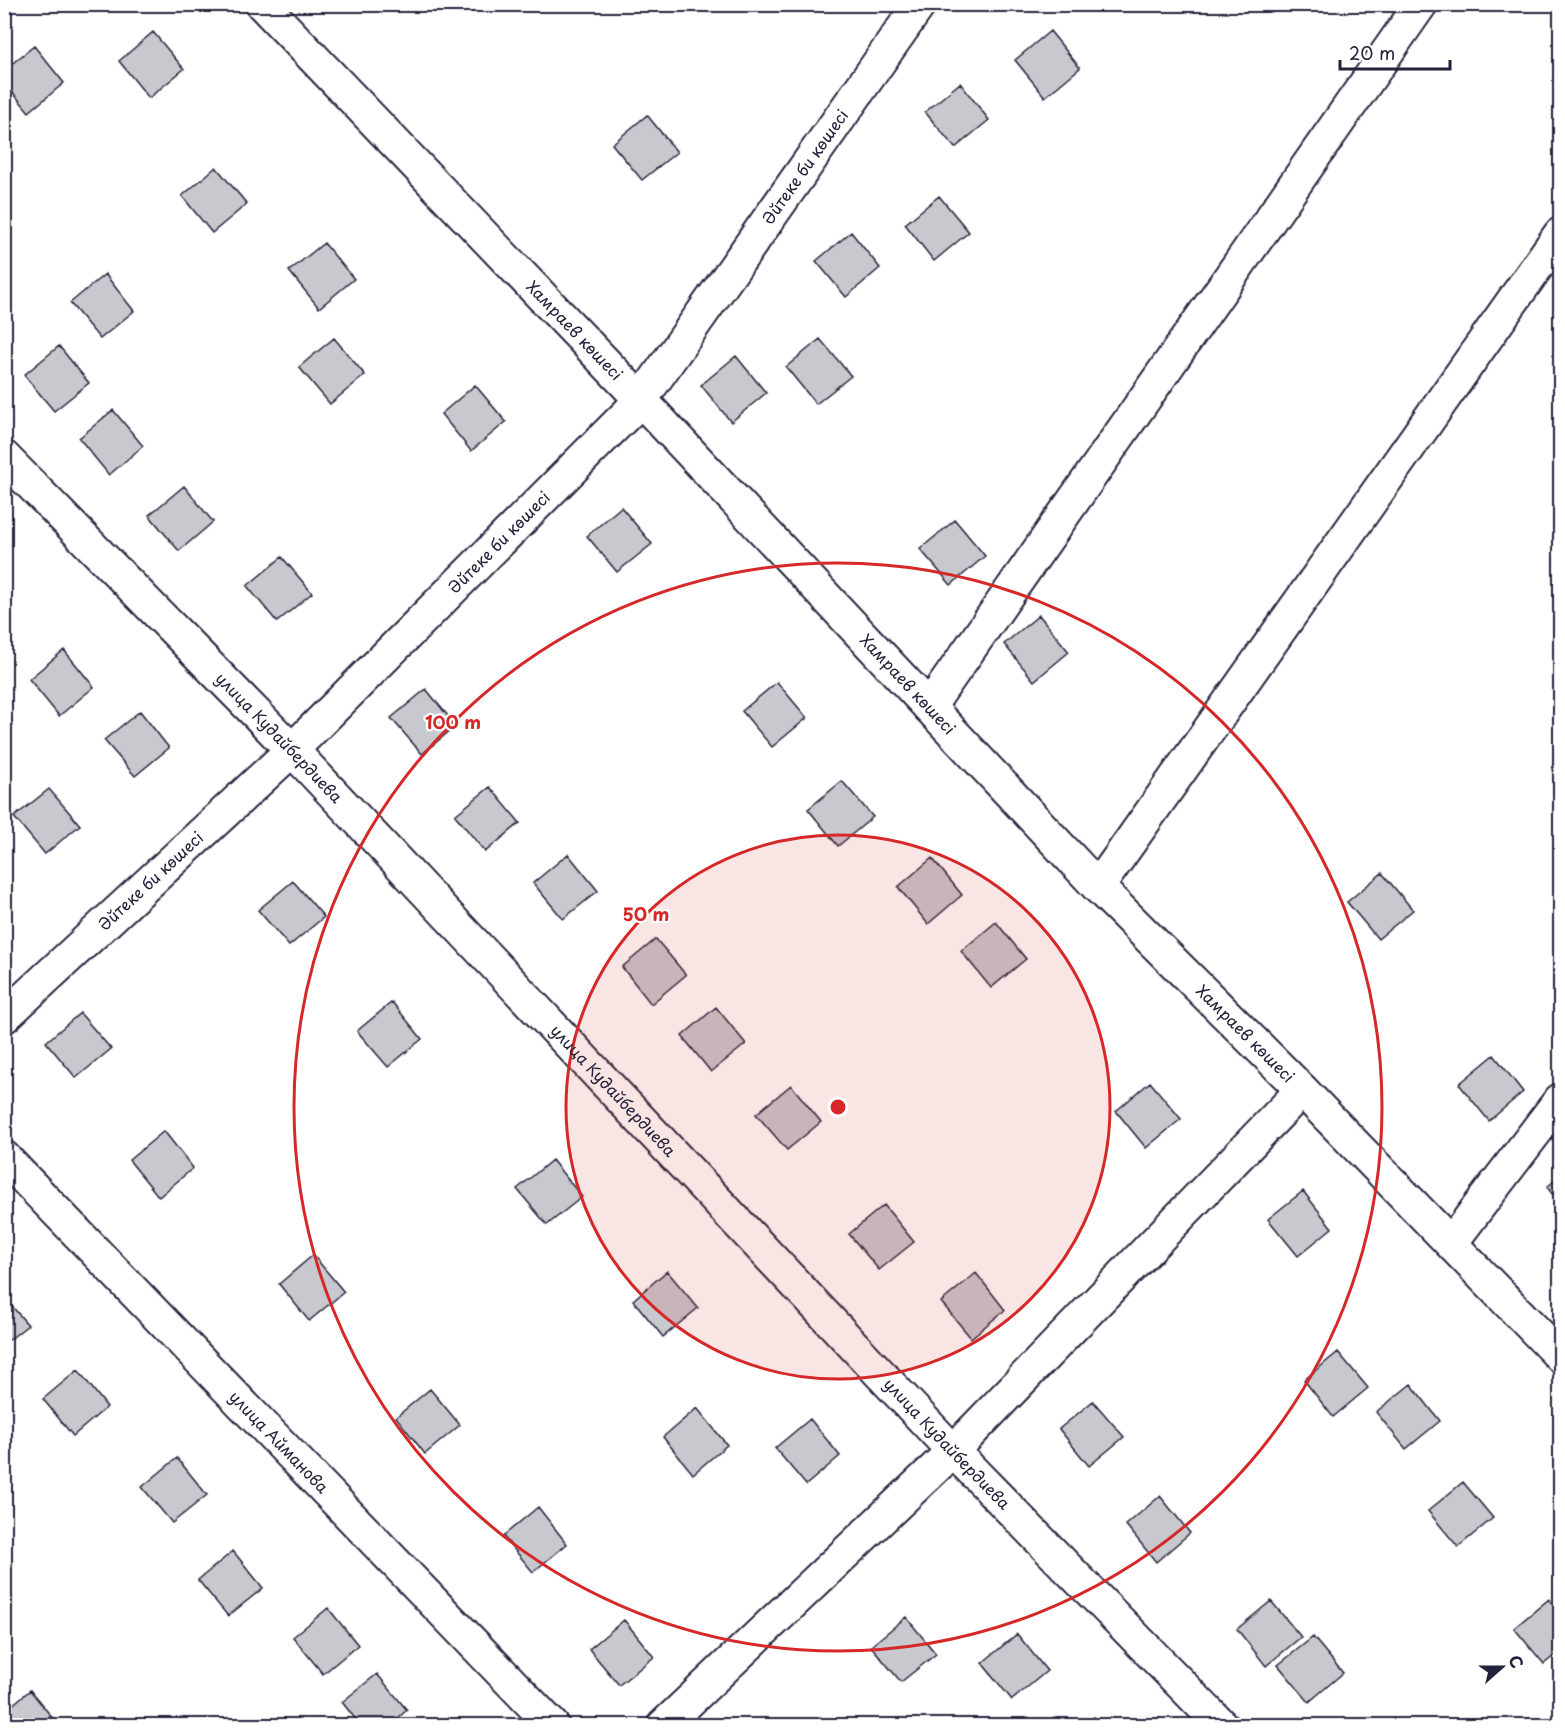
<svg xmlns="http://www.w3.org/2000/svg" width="1565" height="1730" font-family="'Playpen Sans',sans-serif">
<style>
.building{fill:#c8c8cf;stroke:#22223b;stroke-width:1.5}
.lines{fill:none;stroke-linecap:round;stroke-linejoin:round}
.street-casing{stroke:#22223b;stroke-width:36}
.street{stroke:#fff;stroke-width:32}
.ring{fill:none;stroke:#d62828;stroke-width:3}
.labels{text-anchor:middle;stroke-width:4.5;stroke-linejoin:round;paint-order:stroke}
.street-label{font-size:16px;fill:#22223b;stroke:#fff}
.centre{fill:#d62828;stroke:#fff;stroke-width:3}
.ring-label{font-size:18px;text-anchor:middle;font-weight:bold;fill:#d62828;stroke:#fff;stroke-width:4.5;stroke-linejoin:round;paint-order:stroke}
</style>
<rect width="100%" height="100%" fill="#fff"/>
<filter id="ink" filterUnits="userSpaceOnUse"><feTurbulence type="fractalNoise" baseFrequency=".0167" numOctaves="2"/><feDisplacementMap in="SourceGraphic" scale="12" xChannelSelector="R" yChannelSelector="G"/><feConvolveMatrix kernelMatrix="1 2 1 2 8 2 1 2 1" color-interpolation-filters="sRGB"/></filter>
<g filter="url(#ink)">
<path class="building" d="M1050,31l30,37 -35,29 -30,-37z
M153,32l31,37 -35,29 -30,-37z
M34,46l30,37 -35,29 -25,-30v-12z
M960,83l29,37 -34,28 -30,-36z
M647,115l30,37 -35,28 -30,-36z
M216,167l31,37 -35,29 -30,-37z
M939,196l30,36 -35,29 -29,-37z
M851,232l29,36 -34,29 -30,-36z
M324,243l30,36 -35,29 -30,-37z
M105,274l29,37 -34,28 -30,-36z
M334,338l31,37 -35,29 -31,-37z
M820,339l31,37 -35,28 -30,-37z
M59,346l30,37 -35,28 -30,-36z
M736,356l30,37 -35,29 -30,-37z
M475,385l31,37 -35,29 -30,-37z
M113,410l30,36 -34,29 -30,-37z
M184,486l29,36 -34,29 -30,-36z
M621,507l31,37 -35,28 -30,-36z
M955,520l30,36 -34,29 -31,-36z
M282,557l30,36 -35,29 -30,-36z
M1039,615l30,37 -35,29 -30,-37z
M64,650l30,37 -35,29 -30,-37z
M777,682l30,36 -35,29 -30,-36z
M426,689l30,37 -34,28 -31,-36z
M140,711l29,37 -34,28 -31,-36z
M842,781l31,36 -35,29 -30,-37z
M490,787l30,36 -35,29 -30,-37z
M49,789l31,36 -35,29 -31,-37z
M568,854l30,37 -35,28 -30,-36z
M932,858l30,37 -34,29 -30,-37z
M1382,873l31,37 -35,29 -31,-37z
M293,881l31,36 -35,29 -31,-36z
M996,922l30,37 -35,29 -30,-37z
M656,939l30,36 -35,29 -29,-37z
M392,1002l30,37 -34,28 -31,-36z
M716,1007l30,37 -35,28 -29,-36z
M80,1013l31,36 -35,29 -30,-36z
M1494,1055l29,37 -34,29 -30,-37z
M1150,1082l31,37 -35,29 -30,-37z
M791,1085l30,37 -34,28 -31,-36z
M164,1131l29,37 -34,29 -30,-37z
M552,1160l30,37 -35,28 -30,-36z
M1560,1176v28l-13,-17z
M1303,1191l29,37 -34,28 -30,-37z
M884,1205l30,37 -35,28 -30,-36z
M313,1255l31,37 -35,29 -30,-37z
M667,1271l31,37 -35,29 -30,-37z
M976,1273l29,37 -34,28 -30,-36z
M4,1297l24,28 -24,19z
M1338,1352l30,36 -35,29 -29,-37z
M78,1370l29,37 -34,29 -30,-37z
M1411,1384l29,37 -34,28 -30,-37z
M430,1389l30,36 -35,29 -29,-37z
M1093,1401l31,36 -35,29 -30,-37z
M697,1408l30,37 -34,29 -30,-37z
M810,1419l30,37 -34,29 -31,-37z
M177,1458l30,37 -35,28 -30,-36z
M1463,1482l30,36 -35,29 -30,-36z
M1160,1496l30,37 -34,29 -30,-37z
M538,1507l29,37 -34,28 -30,-36z
M233,1551l30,37 -35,28 -30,-36z
M1549,1599l11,14v38l-16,13 -30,-36z
M1271,1601l30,36 -35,29 -29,-37z
M328,1608l30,37 -35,29 -30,-37z
M906,1617l30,37 -35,28 -30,-36z
M624,1620l30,37 -35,28 -30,-36z
M1017,1634l30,37 -35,29 -30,-37z
M1313,1637l30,36 -34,29 -31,-37z
M377,1674l30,36 -18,16h-28l-19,-24z
M30,1690l29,36h-55v-14z
M1094,1717l6,9h-16z"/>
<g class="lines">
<g class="street-casing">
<g id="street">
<path id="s1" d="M262,4l379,396 457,487 204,203 258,266"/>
<path id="s2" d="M4,457l288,293 661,701 269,275"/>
<path d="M929,707l492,-703"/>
<path d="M1098,887l462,-653"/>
<path id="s3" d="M4,1017l288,-267 349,-350 279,-396"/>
<path id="s4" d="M4,1157l549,569"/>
<path d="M1451,1243l109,-143"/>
<path d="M663,1726l290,-275 349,-361"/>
</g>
</g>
<use href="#street" class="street"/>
</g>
</g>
<circle cx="838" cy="1107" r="272" fill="#d62828" fill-opacity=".12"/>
<g class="ring">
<circle cx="838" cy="1107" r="272"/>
<circle cx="838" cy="1107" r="544"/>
</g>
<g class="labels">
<g class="street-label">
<text dy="6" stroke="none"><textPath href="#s3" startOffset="1172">Әйтеке би көшесі</textPath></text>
<text dy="6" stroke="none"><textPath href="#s1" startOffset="452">Хамраев көшесі</textPath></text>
<text dy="6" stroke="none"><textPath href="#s3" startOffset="686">Әйтеке би көшесі</textPath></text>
<text dy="6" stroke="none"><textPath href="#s1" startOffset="938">Хамраев көшесі</textPath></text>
<text dy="6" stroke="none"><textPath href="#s2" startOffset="393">улица Кудайбердиева</textPath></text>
<text dy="6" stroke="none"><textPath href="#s3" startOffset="200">Әйтеке би көшесі</textPath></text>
<text dy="6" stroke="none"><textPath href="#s1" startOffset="1424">Хамраев көшесі</textPath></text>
<text dy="6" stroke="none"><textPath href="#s2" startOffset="879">улица Кудайбердиева</textPath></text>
<text dy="6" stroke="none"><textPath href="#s4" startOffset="396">улица Айманова</textPath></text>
<text dy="6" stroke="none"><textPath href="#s2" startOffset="1365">улица Кудайбердиева</textPath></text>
</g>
</g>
<circle cx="838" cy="1107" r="9" class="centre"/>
<g class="ring-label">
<text x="453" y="729">100 m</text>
<text x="646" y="921">50 m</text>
</g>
<rect width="1565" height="1730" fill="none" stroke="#fff" stroke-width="24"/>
<rect x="12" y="12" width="1541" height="1706" fill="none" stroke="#22223b" stroke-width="2" filter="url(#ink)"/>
<g transform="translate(1502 1667) rotate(69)" stroke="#ffffff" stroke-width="4.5" paint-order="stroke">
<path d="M0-4.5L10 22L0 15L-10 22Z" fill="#22223b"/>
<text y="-9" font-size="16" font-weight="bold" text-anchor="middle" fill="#22223b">С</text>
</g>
<path d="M1340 60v9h110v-9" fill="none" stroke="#22223b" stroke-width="3"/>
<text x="1349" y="60" font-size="18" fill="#22223b" stroke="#ffffff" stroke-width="4.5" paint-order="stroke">20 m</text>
</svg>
